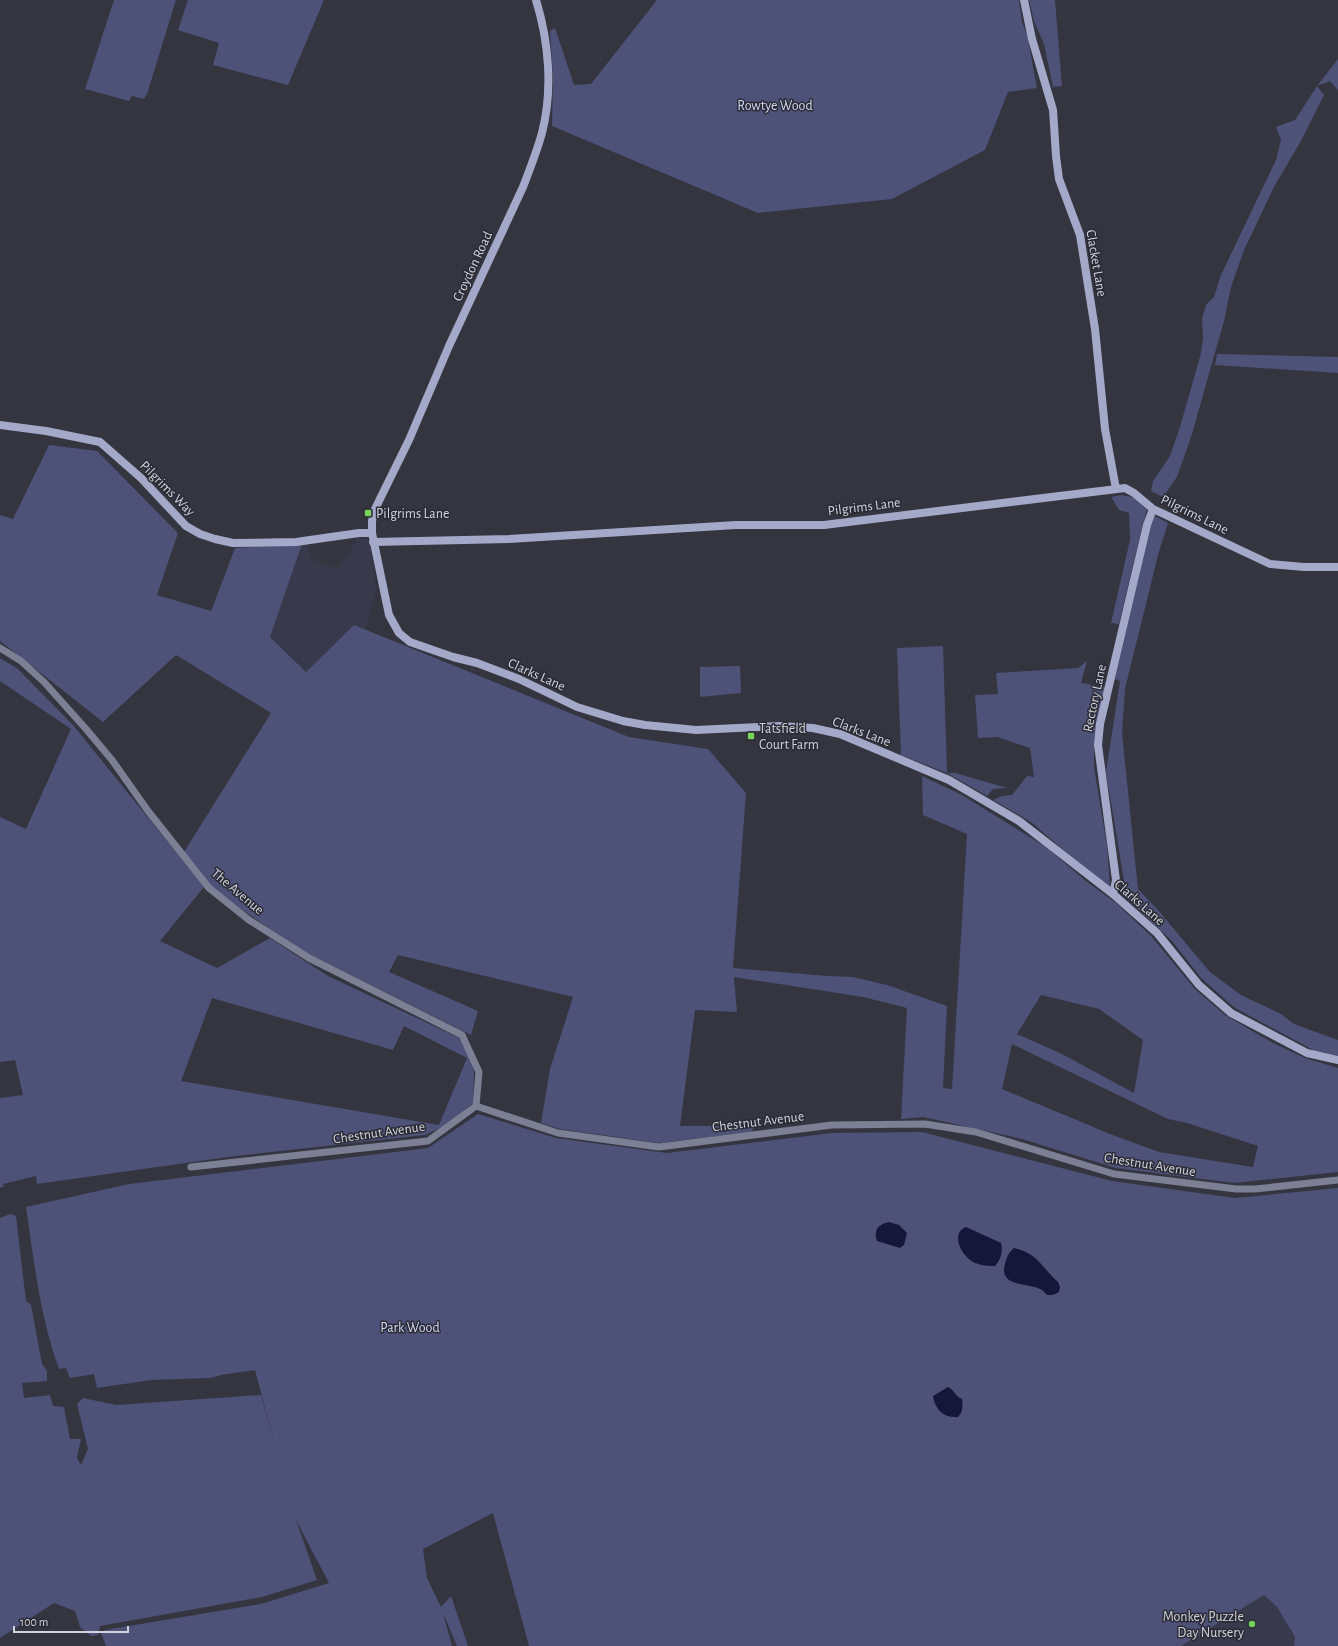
<svg xmlns="http://www.w3.org/2000/svg" width="1338" height="1646" font-family="'Alegreya Sans',sans-serif">
<style>
.built{fill:#383a4b}
.green{fill:#4e5178;fill-rule:evenodd}
.water{fill:#16153a}
.lines{fill:none;stroke-linecap:round;stroke-linejoin:round}
.street{stroke:#7d7f94;stroke-width:7}
.secondary{stroke:#a5a9c9;stroke-width:8}
.poi-dot{fill:#77d259;stroke:#2a2b35;stroke-width:1.5}
.labels{text-anchor:middle;stroke-width:3;stroke-linejoin:round;paint-order:stroke}
.park-label{font-size:14px;fill:#d5d8f5;stroke:#2a2b35}
.street-label{font-size:14px;fill:#d3d4db;stroke:#2a2b35}
.poi-label{font-size:14px;fill:#d3d4db;stroke:#2a2b35;text-anchor:start}
</style>
<rect width="100%" height="100%" fill="#34353f"/>
<path class="built" d="M356,537l11,2 5,11 4,40 -10,39 -12,-4 -48,47 -36,-35 32,-93 6,-1 3,17 27,8 17,-25z
M1265,1592l19,19 12,25 -1,10h-118z"/>
<path class="green" d="M114,0h62l-29,94 -3,5 -12,-3 -3,5 -44,-12z
M188,0h136l-36,85 -75,-20 6,-22 -41,-13z
M657,0h362l3,22 5,12 10,54 -29,4 -23,58 -93,49 -134,14 -206,-87 1,-50 -3,-45 5,-3 19,57 17,-1z
M1029,0h26l7,86 -9,1 -9,-43 -10,-23z
M1338,59v31l-8,-9 -13,5 7,9 -23,46 -26,44 -31,65 -13,37 -7,34 -32,113 -15,43 -14,20 -12,-6 2,-10 17,-25 10,-29 21,-74 2,-15 -1,-20 4,-13 8,-8 7,-22 55,-115 5,-20 -5,-13 19,-7 22,-34z
M1217,354l121,3v16l-123,-8z
M49,445l48,6 81,82 -21,62 54,16 24,-63 67,-4 -32,93 36,35 48,-47 275,112 79,12 38,44 -13,175 94,8 26,1 34,8 60,21 -4,82 9,1 15,-255 -44,-19 -1,-39 40,19 84,52 40,34 30,22 35,33 44,53 30,26 48,28 32,15 33,10v104l-104,11 -118,-15 -94,-29 -99,-22 -22,2 6,-111 -44,-11 -129,-20 3,35 -42,-2 -15,116h75l-4,6 -92,11 -99,-14 -19,-6 9,-54 23,-72 -175,-42 -9,17 89,39 -7,24 -174,-87 -83,-58 -30,-38 87,-139 -95,-58 -73,67 -103,-81v-126l13,4zM1041,995l58,14 44,31 -9,53 -72,-39 -45,-20zM1012,1044l156,75 19,4 71,23 -5,21 -94,-15 -49,-18 -108,-45z
M1121,495l12,2 14,13 -5,17 -23,97 -8,-1 19,-83 -1,-27 -10,-3 -8,-13z
M1155,516l13,7 -10,32 -33,134 -3,44 16,156 20,21 52,62 31,23 40,19 13,10 44,16v16l-25,-6 -78,-42 -34,-30 -29,-37 -45,-42 -21,-127 14,-91 -5,-2 33,-146z
M943,646l4,127h8l52,15 -14,1 -6,7 -40,-23 -46,-18 -4,-107z
M0,658l18,11 55,56 131,162 -44,54 57,27 53,-30 58,38 131,62 12,22 3,11 -1,32 -28,23 -20,9 -197,22 -191,27 -1,-8 -33,8 1,2 -4,2v-90l23,-3 -8,-35 -15,2v-245l26,12 45,-100 -71,-48zM212,998l181,52 11,-24 63,32 -28,67 -258,-44z
M1087,661l-6,22 24,4 -10,47 -1,19v14l13,79 3,41 -35,-27 -44,-38 -38,-22 9,-4 10,-1 15,-19 7,1 -4,-29 -33,-11 -19,1 -3,-43 23,-1 -2,-21 82,-5z
M740,666l1,27 -41,4v-30z
M478,1114l78,24 111,15 165,-20 90,-1 190,49 123,17 103,-10v458h-44l1,-9 -18,-30 -13,-12 -83,51h-652l-36,-133 -70,36 4,29 14,29 10,-11 17,50h-11l-14,-33 9,33h-346l-5,-13 4,-3 156,-26 68,-21 -33,-63 21,60 -55,17 -162,29 -2,9 -7,1 -11,-9 -5,-16 -21,-8 -54,35v-420l10,-4 6,2 10,85 5,4 11,59 5,7v10l-25,2 2,15 26,-3 3,11 11,1 6,32h11l-4,19 4,7 7,-16 -11,-45 6,-6 33,7 145,-10 17,63 -23,-88 -34,5 -10,3 -60,2 -54,8 -3,-14 -24,4 -4,-10 -7,1c-19,-52 -25,-108 -33,-162l103,-23 299,-36z"/>
<path class="water" d="M889,1222l10,3 8,8 -3,12 -4,3 -23,-7c-4,-12 2,-17 12,-19z
M966,1227l35,16c2,9 0,16 -6,23 -8,0 -19,-1 -25,-6 -10,-8 -19,-27 -4,-33z
M1014,1248c24,5 28,20 44,34l2,5 -1,5 -6,3h-6c-2,-2 -4,-5 -7,-6 -12,-6 -42,-2 -35,-25 2,-7 3,-11 9,-16z
M948,1387c6,3 7,9 14,12 1,7 1,13 -4,18 -14,1 -23,-7 -25,-21z"/>
<g class="lines">
<path class="street" d="M0,648l21,13 23,21 42,47 26,31 36,51 61,77 40,32 60,38 153,77 17,37 -3,34
M476,1106l82,27 101,14 173,-22 93,-1 51,8 138,42 122,15h19l83,-9
M191,1167l237,-26 48,-35"/>
<path class="secondary" d="M536,0c13,42 17,90 6,133 -5,18 -12,36 -19,54l-74,159 -40,94 -34,69 -3,12v12l17,82 10,18 11,9 43,15 24,6 42,16 58,28 46,14 22,4 51,5 84,-4 33,2 27,6 109,46 70,41 94,73 44,39 42,52 32,28 76,40 31,7
M1024,0l8,39 21,71 3,46 3,23 21,56 15,94 10,100 11,60
M0,425l46,6 54,11 41,36 45,48 14,8 15,5 18,4 63,-1 63,-9h13
M373,542l136,-3 227,-14h88l301,-37 9,5 19,16 117,55 34,3h34
M1113,894l3,-14 -18,-135 2,-21 47,-199 6,-16"/>
</g>
<g class="poi-dot">
<rect x="364" y="509" width="8" height="8" rx="2"/>
<rect x="747" y="732" width="8" height="8" rx="2"/>
<circle cx="1252" cy="1624" r="4"/>
</g>
<g class="labels">
<g class="park-label">
<text x="775" y="110">Rowtye Wood</text>
<text x="410" y="1332">Park Wood</text>
</g>
<g class="street-label">
<text transform="translate(1097 263) rotate(80)" y="5">Clacket Lane</text>
<text transform="translate(472 266) rotate(-65)" y="5">Croydon Road</text>
<text transform="translate(168 488) rotate(45)" y="5">Pilgrims Way</text>
<text transform="translate(864 506) rotate(-7)" y="5">Pilgrims Lane</text>
<text transform="translate(1195 514) rotate(26)" y="5">Pilgrims Lane</text>
<text transform="translate(537 674) rotate(24)" y="5">Clarks Lane</text>
<text transform="translate(1094 698) rotate(-78)" y="5">Rectory Lane</text>
<text transform="translate(862 731) rotate(21)" y="5">Clarks Lane</text>
<text transform="translate(238 891) rotate(40)" y="5">The Avenue</text>
<text transform="translate(1140 902) rotate(41)" y="5">Clarks Lane</text>
<text transform="translate(758 1121) rotate(-7)" y="5">Chestnut Avenue</text>
<text transform="translate(379 1132) rotate(-8)" y="5">Chestnut Avenue</text>
<text transform="translate(1150 1164) rotate(9)" y="5">Chestnut Avenue</text>
</g>
<g class="poi-label">
<text x="376" y="518">Pilgrims Lane</text>
<text x="759" y="733">Tatsfield<tspan x="759" dy="16">Court Farm</tspan></text>
<text x="1244" y="1621" text-anchor="end">Monkey Puzzle<tspan x="1244" dy="16">Day Nursery</tspan></text>
</g>
</g>
<path d="M14 1626v6h114v-6" fill="none" stroke="#d3d4db" stroke-width="2"/>
<text x="20" y="1626" font-size="12" fill="#d3d4db" stroke="#2a2b35" stroke-width="3" paint-order="stroke">100 m</text>
</svg>
